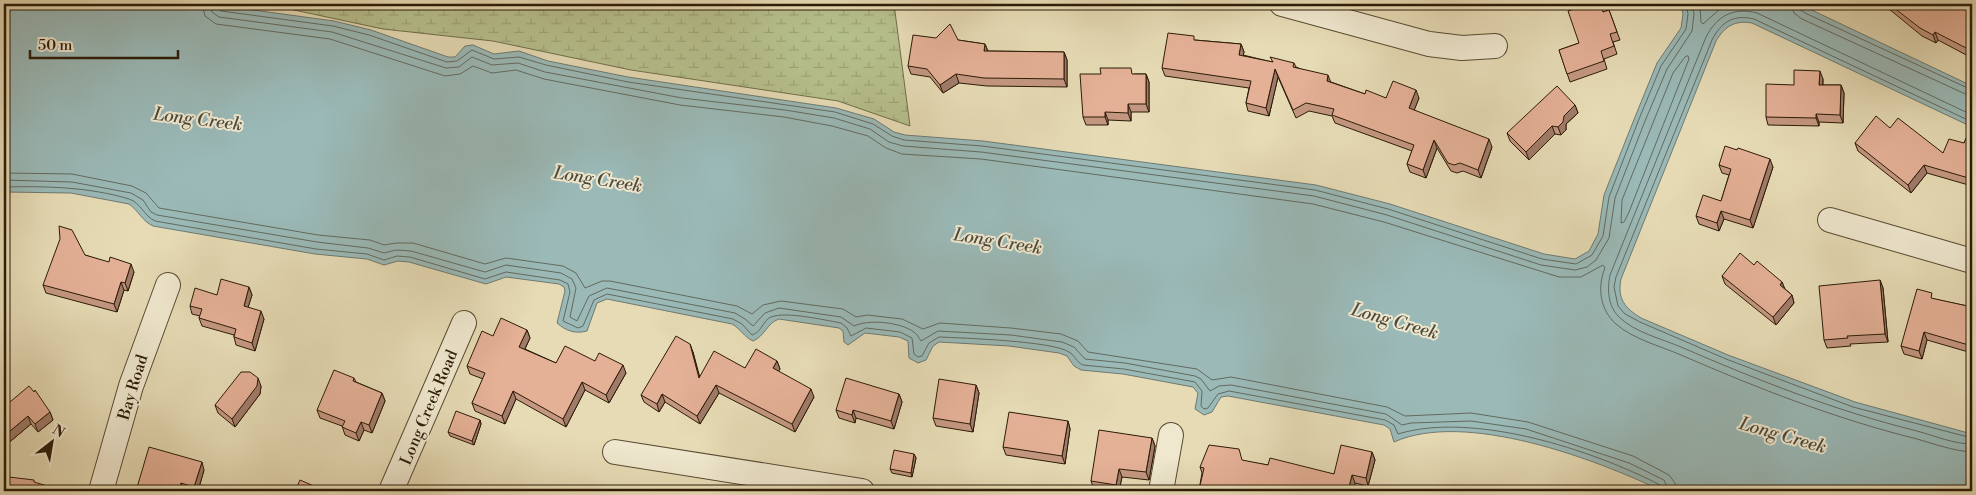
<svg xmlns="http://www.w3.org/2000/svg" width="1976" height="495" font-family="'Libre Bodoni',serif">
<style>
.wetland{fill:url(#wetland-marsh);stroke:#716e4a}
.water{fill:#9ab9b7;stroke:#6e7a71}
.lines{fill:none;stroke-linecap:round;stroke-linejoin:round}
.shore{stroke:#636a5f;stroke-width:1}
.minor-casing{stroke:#5a4b32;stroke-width:26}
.minor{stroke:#efe8cf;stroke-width:24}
.wall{fill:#c49781;stroke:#2c1b07}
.shaded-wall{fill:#a07b69;stroke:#2c1b07}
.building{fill:#e4b096;stroke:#2c1b07}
.labels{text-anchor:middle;stroke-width:4;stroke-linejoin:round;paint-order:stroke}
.street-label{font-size:16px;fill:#2c1b07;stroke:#efe8cf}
.water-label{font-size:18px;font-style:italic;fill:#4d4a3c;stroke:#efe8cf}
</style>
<defs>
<pattern id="wetland-marsh" width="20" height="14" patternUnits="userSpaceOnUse" patternTransform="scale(1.25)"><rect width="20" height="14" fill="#b6c08d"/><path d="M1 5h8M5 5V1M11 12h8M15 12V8" fill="none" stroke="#9da478"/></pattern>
</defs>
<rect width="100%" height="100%" fill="#e6dbb5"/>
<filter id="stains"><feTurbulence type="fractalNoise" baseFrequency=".004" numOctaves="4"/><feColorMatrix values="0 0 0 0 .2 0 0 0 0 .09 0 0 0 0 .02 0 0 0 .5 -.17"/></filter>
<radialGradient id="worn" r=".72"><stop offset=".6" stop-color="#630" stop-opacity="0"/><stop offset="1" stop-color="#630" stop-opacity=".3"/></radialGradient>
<path class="wetland" d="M266,4h628l16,122 -72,-25 -207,-31 -138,-29 -110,-12z"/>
<path class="water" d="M4,4h205l125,17 37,9 77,27h7l10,-11 8,-1 21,9 25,-3 29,10 80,16 208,31 38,11 20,13 11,3 78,6 333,44 74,19 154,50 31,5 14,-8 9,-17 6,-39 31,-78 22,-54 24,-35 2,-14 -2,-10h118l173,82v41l-220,-104c-17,-3 -27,3 -36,18l-95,238c-4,20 4,29 20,39l87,37 127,47 117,32v57h-310c-66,-32 -197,-81 -268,-49l-4,-13 -6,-4 -156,-29 -7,1 -9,15 -8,3 -9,-6 3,-16 -5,-6 -70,-13 -42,-4 -7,-4 -7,-10 -8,-3 -50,-7 -70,-4 -6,4 -7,14 -8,3 -9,-5 -1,-17 -9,-4 -34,-4 -17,12 -4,-3 -1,-11 -4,-3 -60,-9c-12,4 -14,17 -26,22 -9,-4 -12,-12 -21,-17l-125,-25 -10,4 -10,28c-12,3 -21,0 -30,-8l8,-32 -1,-4 -5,-3 -53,-7 -20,7 -77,-22 -11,-1 -14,4 -17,-6 -52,-5 -162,-28c-11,-5 -14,-15 -24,-22l-58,-11 -67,-1z"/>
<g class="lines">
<path class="shore" d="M202,4l3,12 11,8 114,15 115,37 15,-2 13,-8 19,7 24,-3 28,9 136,26 104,12 48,9 36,10 18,12 16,6 79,5 332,45 71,18 175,55h22l22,-12 2,3c-8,19 -5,42 11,56 17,15 44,22 65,31 76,33 155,64 236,84 17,5 37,12 55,13
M210,4l2,8 7,5 113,15 114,36 13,-1 13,-10 20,8 26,-2 27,9 137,26 103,12 49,8 36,11 19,13 14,4 78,6 333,44 73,19 154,50 34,5 12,-3 9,-7 13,-22 6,-40 30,-77 22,-52 25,-38 2,-17 -2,-10
M216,4l1,4 4,3 112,15 36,9 78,27 10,-1 15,-11 22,9 25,-2 27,8 82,17 207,30 38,12 19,12 12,4 78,6 333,44 73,19 154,50 34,5 16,-9 11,-19 6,-39 30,-78 22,-53 25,-37 2,-15 -2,-10
M1700,4l1,18 2,2 18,-16 12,-4
M1791,4l3,9 8,6 170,78
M1797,4l2,5 6,4 167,77
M1688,56l1,3 -60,153 -5,10 -3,1 1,-23 51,-127 12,-16z
M1972,115l-215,-102c-24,-6 -40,3 -51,24l-96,238c-3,15 -2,31 9,42 15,15 43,22 62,30 76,33 155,64 236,84 18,5 37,13 55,13
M1972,122l-218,-103c-20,-5 -33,3 -42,21l-96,237 -2,10 4,19 7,8 15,8 86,37 127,48 119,31
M4,173l68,1 60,12 14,7 13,15 159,27 52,5 14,5 12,-2h17l72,21 21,-6 57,8 13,7 9,15 17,-7h8l127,25 15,8 11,-9 18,-4 62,8 13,8 11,-2 35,4 21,10 17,-6 71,5 50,6 17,7 10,11 109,17 15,11 19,-3 156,30 18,9 66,-3 57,9 105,34 36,19 6,8 1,8
M4,180l68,2 59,11 12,7 8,12 6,3 160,27 51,6 16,5 12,-3 15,1 74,21 21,-7 55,8 11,6 4,9 -6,29 7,4 12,-25 18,-8 128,25 10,6 8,7 12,-13 14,-5 62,9 13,9c15,-7 46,-4 60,6 3,2 5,6 7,9l17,-10 73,4 51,7 12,5 11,12 40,4 70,13 6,3 9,12 9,-5 12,-1 155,29 16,11 9,-2 60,-2 55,8 103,34 35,17 5,11
M4,187c41,-1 86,0 125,12 12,4 15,17 26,22l161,28 51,5 17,6 13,-4 13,1 75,22 21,-7 54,8 8,4 2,8 -7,29 15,7 5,-2 11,-26 13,-6 126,25 9,5 10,11c10,-3 11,-15 19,-18 15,-6 53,3 70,6l6,5 4,8 15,-8 34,4 12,6 2,16 4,3 4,-1 7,-13 10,-6c23,1 114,4 130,15 6,3 7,10 14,13l41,4 71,13 7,9 -1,15 3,3 4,-1 10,-14 11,-3 156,29 9,5 4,9c75,-23 195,16 262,51l3,6"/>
<g class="minor-casing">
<path id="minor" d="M1282,4l147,40 33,4 33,-2
M1830,220l142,41
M615,452l247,39
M101,491l30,-105 37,-101
M391,491l73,-168
M1161,491l10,-56"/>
</g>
<use href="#minor" class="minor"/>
</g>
<path class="wall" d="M1883,4h89v54l-34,-18 -2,3 -14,-7z
M1609,10l11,30 -7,2 4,12 -13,5 3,10 -37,13 -11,-32 20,-7 24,-31z
M936,38l22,2 27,4 3,7 76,1 3,8v27l-80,-1 -28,-3 -16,10 -13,-16 -19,-3 -3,-8z
M1195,40l46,4 3,8 -1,3 29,7 22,1 2,4 35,15 34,12 21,4h33l-5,12 78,37 -11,31 -18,-7 -6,2 -6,-2 -14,-23 -11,30 -16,-6 -3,-8 5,-13 -77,-28 -3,-7 -23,-5 -13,7 -18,-41 -9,39 -21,-5 -2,-8 3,-15 -84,-12 -3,-8z
M1134,74h12l3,8v30h-18v9l-23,-1v5h-22l-3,-8z
M1823,79v6h18l3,8 -1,30 -24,-1v4l-51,-1 -2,-8 28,-32z
M1575,105l3,8 -12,11v6l-5,5 -6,-1 -26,26 -19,-19 -3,-8z
M1890,128l53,25 29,-14v47l-45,-13 -16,20 -53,-42 -3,-8z
M1719,165l54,2 -20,61 -29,-9 -5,12 -20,-7 -3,-8 25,-15 8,-26 -7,-2z
M1972,188v20l-3,-8z
M85,255l49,17 -6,19 -4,-1 -7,22 -71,-19 -3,-8z
M1754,265l28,17 3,7 7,6 2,8 -18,22 -51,-41 -3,-8z
M1880,280l3,8 5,54 -38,2 1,2 -24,2 -3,-8z
M249,287l3,8 -4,12 16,12 -9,32 -19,-6 -2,-8v-2l-32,-9 -3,-8 1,-2 -8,-2 -2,-8 27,-11z
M1934,299l38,8v46l-45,-13 -5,19 -18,-5 -3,-8z
M527,330l3,8 -5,11 31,14 39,-2 31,12 -17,30 -24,-13 -19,37 -50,-28 -11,25 -30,-13 -3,-8 11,-24 -13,-5 -3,-8 26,-30z
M693,352l6,25 46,-9 32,-7 3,8 -2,2 36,26 -19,35 -76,-39 -19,31 -35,-22 -6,10 -15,-10 -3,-7z
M354,378l2,4 26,11 3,8 -13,32 -8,-3 -5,11 -14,-6 -3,-9 -22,-8 -3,-8z
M976,385l3,8 -6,39 -37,-6 -3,-8z
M261,386l-1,8 -25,33 -17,-14 -3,-8z
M899,394l3,8 -8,27 -38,-11 -1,5 -16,-5 -3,-8z
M4,407l46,5 3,8 -15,12 -7,-8 -25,21 -2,-3z
M480,420l1,4 -7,21 -24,-9 -2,-4z
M1068,421l2,8 -5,35 -59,-9 -3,-8z
M1152,438l3,8 -6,34 -27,-3 -3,14h-9l-16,-2 -3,-8z
M1372,452l3,8 -7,26 -13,-3 -2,8h-154v-1l3,-17 -2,-6 43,-6 25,4 66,9z
M914,454l2,4 -4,19 -20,-4 -2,-4z
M204,470l-6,21h-62z"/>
<path class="shaded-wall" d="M1935,32l3,8 -2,3 -3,-8z
M985,44l3,8 -4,-1z
M1241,44l3,8 -2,11 -3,-8z
M1064,52l3,8v27l-3,-8z
M1275,69l3,8 -9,39 -3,-8z
M1820,71l3,8 -1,14 -3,-8z
M956,74l3,9 -16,10 -3,-8z
M1146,74l3,8v30l-3,-8z
M1328,75l3,8 -4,-2z
M1841,85l3,8 -1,30 -3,-8z
M1416,90l3,8 -7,18 -3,-8z
M1128,104l3,8v9l-3,-8z
M1575,105l3,8 -12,11v6l-5,5 -3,-8 6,-11z
M1105,112l3,8v5l-3,-8z
M1816,114l3,8v4l-3,-8z
M1552,126l3,8 -26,26 -3,-8z
M1489,139l3,8 -11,31 -3,-8z
M1434,140l3,8 -11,30 -3,-8z
M1770,159l3,8 -20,61 -3,-8z
M1924,165l3,8 -16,20 -3,-8z
M1721,211l3,8 -5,12 -2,-8z
M4,235l3,8 -3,11z
M131,264l3,8 -6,19 -3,-8z
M1880,280l3,8 5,54 -3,-8z
M121,282l3,8 -7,22 -3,-8z
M1782,282l3,8 -5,-5z
M249,287l3,8 -6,19 -2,-8z
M1792,295l2,8 -18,22 -3,-8z
M261,311l3,8 -9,32 -3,-8z
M527,330l3,8 -8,17 -3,-8z
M1924,332l3,8 -5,19 -3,-8z
M690,344l3,8 9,33 -3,-7z
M777,361l3,8 -4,7 -3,-8z
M623,365l3,8 -17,30 -3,-8z
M258,378l3,8 -1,8 -25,33 -3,-8z
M582,382l3,8 -19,37 -3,-8z
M716,385l3,8 -19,31 -3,-8z
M976,385l3,8 -6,39 -3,-8z
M811,389l3,8 -19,35 -3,-8z
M513,391l3,8 -11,25 -3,-8z
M382,393l3,8 -13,32 -3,-8z
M662,394l3,8 -6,10 -2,-8z
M899,394l3,8 -8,27 -3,-8z
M853,410l3,8 -1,5 -3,-8z
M50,412l3,8 -15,12 -3,-8z
M28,416l3,8 -25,21 -2,-9z
M480,420l1,4 -7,21 -2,-4z
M1068,421l2,8 -5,35 -3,-8z
M361,422l3,8 -5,11 -3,-8z
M1152,438l3,8 -6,34 -3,-8z
M1372,452l3,8 -7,26 -2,-8z
M914,454l2,4 -4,19 -1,-4z
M202,462l2,8 -6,21h-2l-2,-4z
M1119,469l3,8 -3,14h-1l-2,-6z
M1352,475l3,8 -2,8h-5z
M181,483l3,8h-5z"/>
<path class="building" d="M1589,4h11l3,8 6,-2 8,22 -7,2 4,12 -13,5 3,10 -37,13 -8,-24 20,-7 -11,-32z
M1889,4h83v47l-37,-19 -2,3 -13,-7z
M950,24l8,16 27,4 -1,7 80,1v27l-80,-1 -28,-4 -16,11 -13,-16 -19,-3 5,-31 23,3z
M1168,33l26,3v4l47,4 -2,11 34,7 -3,-5 24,6 -1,4 35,8 -1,6 38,13 1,-4 20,8 7,-17 23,9 -7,18 80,31 -11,31 -18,-7 -6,2 -6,-2 -14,-23 -11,30 -16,-6 7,-19 -82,-30 2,-6 -28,-6 -13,7 -18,-41 -9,39 -20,-5 5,-22 -89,-13z
M1100,68h31l1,6h14v30h-18v9l-23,-1v5h-22l-3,-43h21z
M1794,70l26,1 -1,14h22l-1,30 -24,-1v4l-50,-1v-33l28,1z
M1557,86l18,19 -11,11 -1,6 -5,5 -6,-1 -26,26 -19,-19z
M1876,116l14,12 8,-10 45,35 6,-14 15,4 2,-5 6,1v40l-48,-14 -16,20 -53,-42z
M1725,146l12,4 1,-2 32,11 -20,61 -29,-9 -4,12 -21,-7 7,-21 18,6 10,-32 -12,-4z
M1972,188v13l-3,-1z
M59,226l13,4 13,25 24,7 1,-5 21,7 -6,19 -4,-1 -7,22 -71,-19 17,-46z
M1740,253l14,12 3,-4 25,21 -2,3 12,10 -19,22 -51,-41z
M221,279l28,8 -5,19 17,5 -9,32 -18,-6 2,-8 -37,-11 3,-9 -12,-3 5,-18 22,7z
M1880,280l5,54 -38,2 1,2 -24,2 -5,-54z
M1917,289l15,4 -1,5 41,9v39l-48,-14 -5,19 -18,-5z
M501,318l26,12 -8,17 37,16 9,-17 30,15 4,-8 24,12 -17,30 -24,-13 -19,37 -50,-28 -11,25 -30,-13 13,-30 -18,-7 15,-35 11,5z
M676,336l14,8 9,34 15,-27 31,17 11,-19 21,12 -4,7 38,21 -19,35 -76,-39 -19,31 -35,-22 -5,10 -16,-9z
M334,370l20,8 -1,3 29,12 -13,32 -8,-3 -5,11 -14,-6 3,-6 -28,-11z
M241,372h9l8,6 -1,8 -25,33 -17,-14z
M846,378l53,16 -8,27 -38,-11 -1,5 -16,-5z
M939,379l37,6 -6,39 -37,-6z
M29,386l5,6 1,-2 15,22 -15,12 -7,-8 -24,20v-29z
M456,411l24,9 -8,21 -24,-9z
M1009,412l59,9 -6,35 -59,-9z
M1099,430l53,8 -6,34 -27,-3 -3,16 -25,-4z
M1209,445l30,4 3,11 26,5 2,-7 64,16 7,-29 31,7 -6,26 -14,-3 -4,16h-146l-3,-1 5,-22 -4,-1z
M149,447l53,15 -8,25 -13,-4 -2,8h-43z
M894,450l20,4 -3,19 -21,-4z
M9,477l25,3v2l20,6 -1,3h-49z
M300,480l23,10v1h-28z
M1396,489l10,2h-10z"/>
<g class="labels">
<g class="street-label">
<text transform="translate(132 387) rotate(-73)" y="6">Bay Road</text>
<text transform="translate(428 407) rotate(-67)" y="6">Long Creek Road</text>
</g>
<g class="water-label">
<text transform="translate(198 119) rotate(7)" y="6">Long Creek</text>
<text transform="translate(598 179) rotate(9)" y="6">Long Creek</text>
<text transform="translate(998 241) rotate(9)" y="6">Long Creek</text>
<text transform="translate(1395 321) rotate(16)" y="6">Long Creek</text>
<text transform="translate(1783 435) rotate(16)" y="6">Long Creek</text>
</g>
</g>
<rect width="1976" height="495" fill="none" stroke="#e6dbb5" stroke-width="20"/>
<rect x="5" y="5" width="1966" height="485" fill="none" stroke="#2c1b07" stroke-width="2.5"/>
<rect x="10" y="10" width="1956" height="475" fill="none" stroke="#2c1b07"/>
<g transform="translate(52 442) rotate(31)" stroke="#efe8cf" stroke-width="4" paint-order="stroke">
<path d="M0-4L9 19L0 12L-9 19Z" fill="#2c1b07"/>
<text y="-8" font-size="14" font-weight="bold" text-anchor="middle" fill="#2c1b07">N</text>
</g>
<path d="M30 50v8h148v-8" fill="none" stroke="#2c1b07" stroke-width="2.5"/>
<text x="38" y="50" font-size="15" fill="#2c1b07" stroke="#efe8cf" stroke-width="4" paint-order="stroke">50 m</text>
<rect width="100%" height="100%" filter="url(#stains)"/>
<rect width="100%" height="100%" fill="url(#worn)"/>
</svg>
